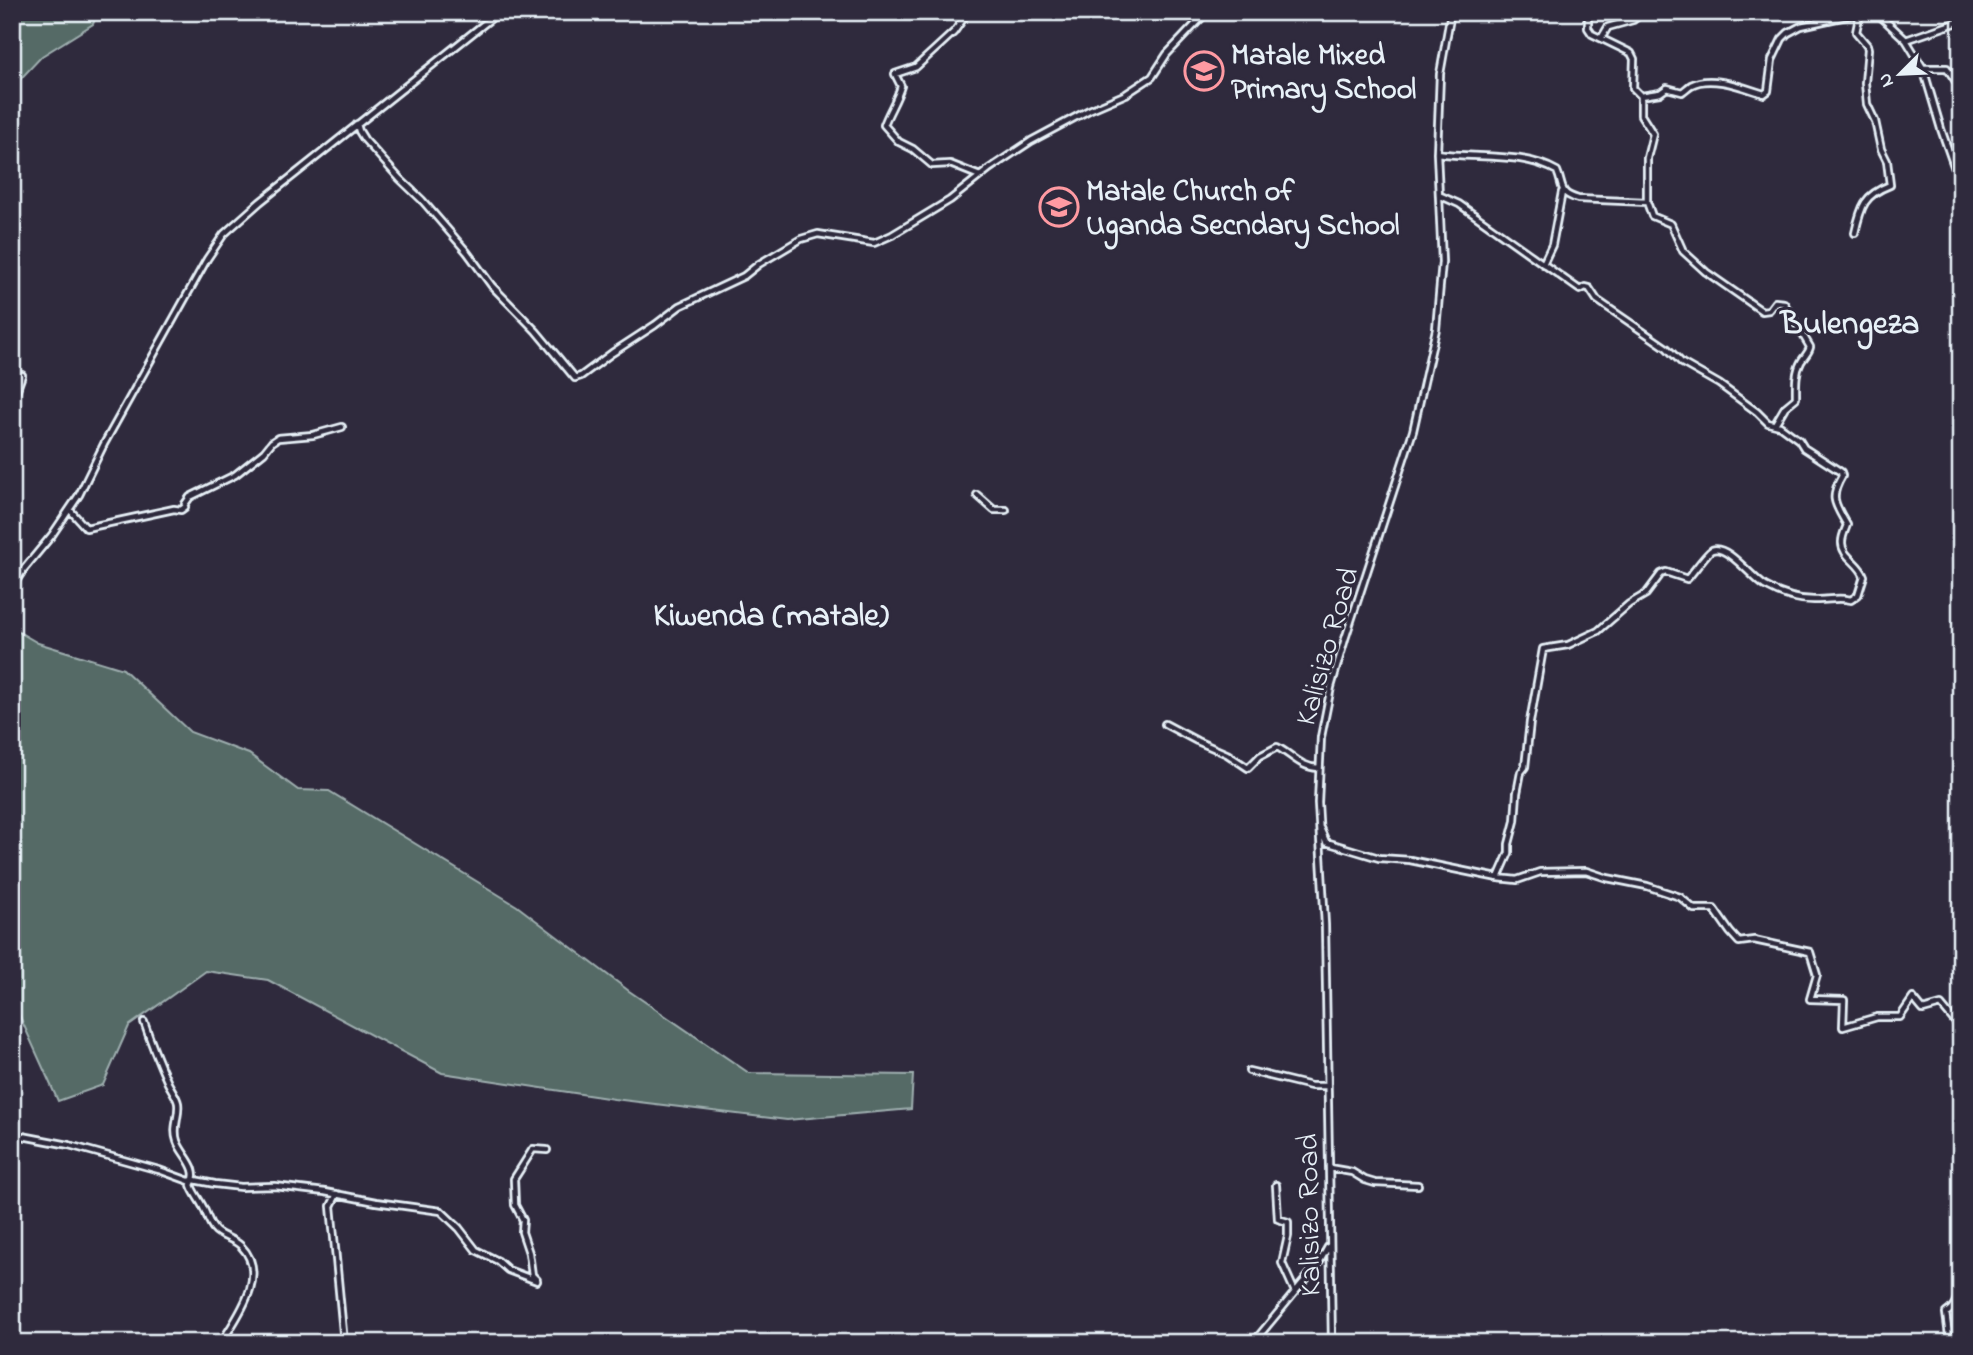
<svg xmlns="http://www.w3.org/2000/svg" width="1973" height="1355" font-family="'Indie Flower',sans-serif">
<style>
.green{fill:#556b66;stroke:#9eaeaf;stroke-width:2}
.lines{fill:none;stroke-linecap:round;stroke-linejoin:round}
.minor-casing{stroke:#e8f1f8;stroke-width:10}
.minor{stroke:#2f2a3d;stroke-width:4.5}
.labels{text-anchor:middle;stroke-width:6;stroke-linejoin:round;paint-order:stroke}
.poi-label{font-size:30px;font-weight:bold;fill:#e8f1f8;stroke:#2f2a3d;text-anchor:start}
.street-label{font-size:30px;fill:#e8f1f8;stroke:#2f2a3d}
.quarter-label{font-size:33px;font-weight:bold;fill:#e8f1f8;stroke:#2f2a3d}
</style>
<rect width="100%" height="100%" fill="#2f2a3d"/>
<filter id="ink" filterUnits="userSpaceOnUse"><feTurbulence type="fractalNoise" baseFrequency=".0143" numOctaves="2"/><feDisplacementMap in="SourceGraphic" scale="14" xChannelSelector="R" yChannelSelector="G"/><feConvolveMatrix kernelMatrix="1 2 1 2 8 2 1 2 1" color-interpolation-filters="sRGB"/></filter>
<g filter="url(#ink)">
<path class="green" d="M12,12h86l-5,12 -51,32 -30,32z
M12,628l26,15 85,26 67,63 59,22 49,36 31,1 188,115 112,85 120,82 164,2 -2,34 -124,11 -173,-21 -172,-26 -174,-93 -62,-9 -77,55 -26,59 -45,16 -46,-102z"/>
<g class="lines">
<g class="minor-casing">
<path id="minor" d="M968,12l-14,20 -38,35 -21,7 6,12c-4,14 -12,25 -17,39l15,17 14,7 19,16 18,-1 30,12
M1876,12l30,28 17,28 18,61 20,57
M1602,37l6,-10 25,-7 10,-8
M1906,40l55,-19
M1923,68h24l14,21
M1641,96l19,-3 7,-5 15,4c3,-2 6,-5 9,-7 20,-11 54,3 73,9l4,-3 4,-31 10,-21 6,-6 13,-7 59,-13
M357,124l2,7 5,8 36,40 22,21 45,52 25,34 44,45 39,47 6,-2 31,-23 43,-28 25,-19 64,-30 15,-12 42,-25 17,-5 56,9 18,-8 58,-35 39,-31 42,-28 58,-31 37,-16 26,-17 15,-23 40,-42
M1437,153c40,6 84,-2 120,18 7,16 1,22 21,28l69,3v-44l6,-24 -12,-19v-19l-8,-8 1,-29 -3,-6 -39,-19 -4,-6v-16
M1441,196l18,8 121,86 5,-3 4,1 8,12 70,48 15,15 37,21 38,28 11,11 12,3 19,14 5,8 37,24 1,4c-13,22 -7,28 5,49 -2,5 -5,11 -5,17 -1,14 18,21 22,34l-6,19 -7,5c-12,-3 -21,0 -33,0 -19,1 -37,-5 -53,-14 -13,-8 -38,-42 -53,-36 -4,1 -20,24 -25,29l-21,-7 -5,2 -15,20 -17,10 -31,27 -30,14 -25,4 -13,73 -5,45 -4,5 -4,21 -2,28 -6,23v9l-11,25
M1647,202l5,14 19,8 12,27 23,21 56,39 7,-1 6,-8 9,1 26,44c-1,6 -5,8 -9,15 -6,11 -5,23 -5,36l-11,9 -10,17
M1855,233c6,-27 9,-38 35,-48l-3,-24 -6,-12 -6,-28 -8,-17 -2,-21 3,-34 -1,-4 -11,-13 4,-19
M1543,264l9,-19 10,-53
M12,403l10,-28
M977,495l17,15h12
M185,504l5,-7 45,-22 29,-23 8,-10 6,-4 35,-3 29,-8
M70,510l16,18 88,-19 7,1 4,-3
M12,587l12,-18 28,-34 27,-40 25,-51 103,-185 17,-25 36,-32 239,-190
M1165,724l32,17 30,13 21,14 12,-12 17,-9c14,7 24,21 42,21
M1320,828l6,14 53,16 31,2 88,18 19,2 23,-8 46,-1 21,7 40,8 33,11 14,12h20l16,23 9,10 15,-2 56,12 7,23 -7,24 34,1 -1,27 34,-10h23l13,-19 10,12 18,-5 20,24
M144,1022c7,21 15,41 24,61 3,6 9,14 10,20 2,13 -6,24 -1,38 5,15 24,27 14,44 3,9 9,15 13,24 3,6 5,14 10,20 6,8 19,9 27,17 28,28 -2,68 -18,94v3
M1249,1071l62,15h16
M12,1134l57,11 90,25 30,11 5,-1 21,4 26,3 34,-1 50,6 51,10 65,9 18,17 17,22 22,11 10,9 29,11
M1329,1168l23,4 13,8 10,3 43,2
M1276,1185l2,34 10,3v14l-6,27 13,29
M337,1194l-6,12 13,137
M537,1280l-5,-5 -3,-22 -7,-21 1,-12 -8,-15 -1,-26 19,-30 14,1
M1253,1343l66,-80 9,-16
M1332,1343l-7,-418 -7,-122 3,-66 10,-50 14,-48 68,-208 23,-102 6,-67 -5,-109 3,-79 11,-62
M1950,1343l-4,-30c13,-8 12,-21 15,-34"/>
</g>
<use href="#minor" class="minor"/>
</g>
</g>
<defs>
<g id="school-ring" transform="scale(2.0125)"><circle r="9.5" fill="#2f2a3d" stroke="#ff9aa2" stroke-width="1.5"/><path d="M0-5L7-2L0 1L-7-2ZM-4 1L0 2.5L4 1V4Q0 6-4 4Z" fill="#ff9aa2"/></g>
</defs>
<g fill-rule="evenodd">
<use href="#school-ring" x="1204" y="71"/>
<use href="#school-ring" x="1059" y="207"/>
</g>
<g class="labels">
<g class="poi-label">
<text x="1231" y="64">Matale Mixed<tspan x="1231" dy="34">Primary School</tspan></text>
<text x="1086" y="200">Matale Church of<tspan x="1086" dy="34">Uganda Secndary School</tspan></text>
</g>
<g class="street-label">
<text transform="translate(1326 646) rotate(-74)" y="10">Kalisizo Road</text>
<text transform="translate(1308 1215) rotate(-91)" y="10">Kalisizo Road</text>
</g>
<g class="quarter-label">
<text x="1850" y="333">Bulengeza</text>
<text x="771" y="625">Kiwenda (matale)</text>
</g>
</g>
<rect width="1973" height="1355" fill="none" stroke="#2f2a3d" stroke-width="42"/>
<rect x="21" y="21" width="1931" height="1313" fill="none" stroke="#e8f1f8" stroke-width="2.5" filter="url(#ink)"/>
<g transform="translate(1900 74) rotate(246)" stroke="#2f2a3d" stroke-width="5" paint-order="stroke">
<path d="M0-5L12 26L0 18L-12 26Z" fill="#e8f1f8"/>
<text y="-10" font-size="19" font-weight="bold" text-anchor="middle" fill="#e8f1f8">N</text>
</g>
</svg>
